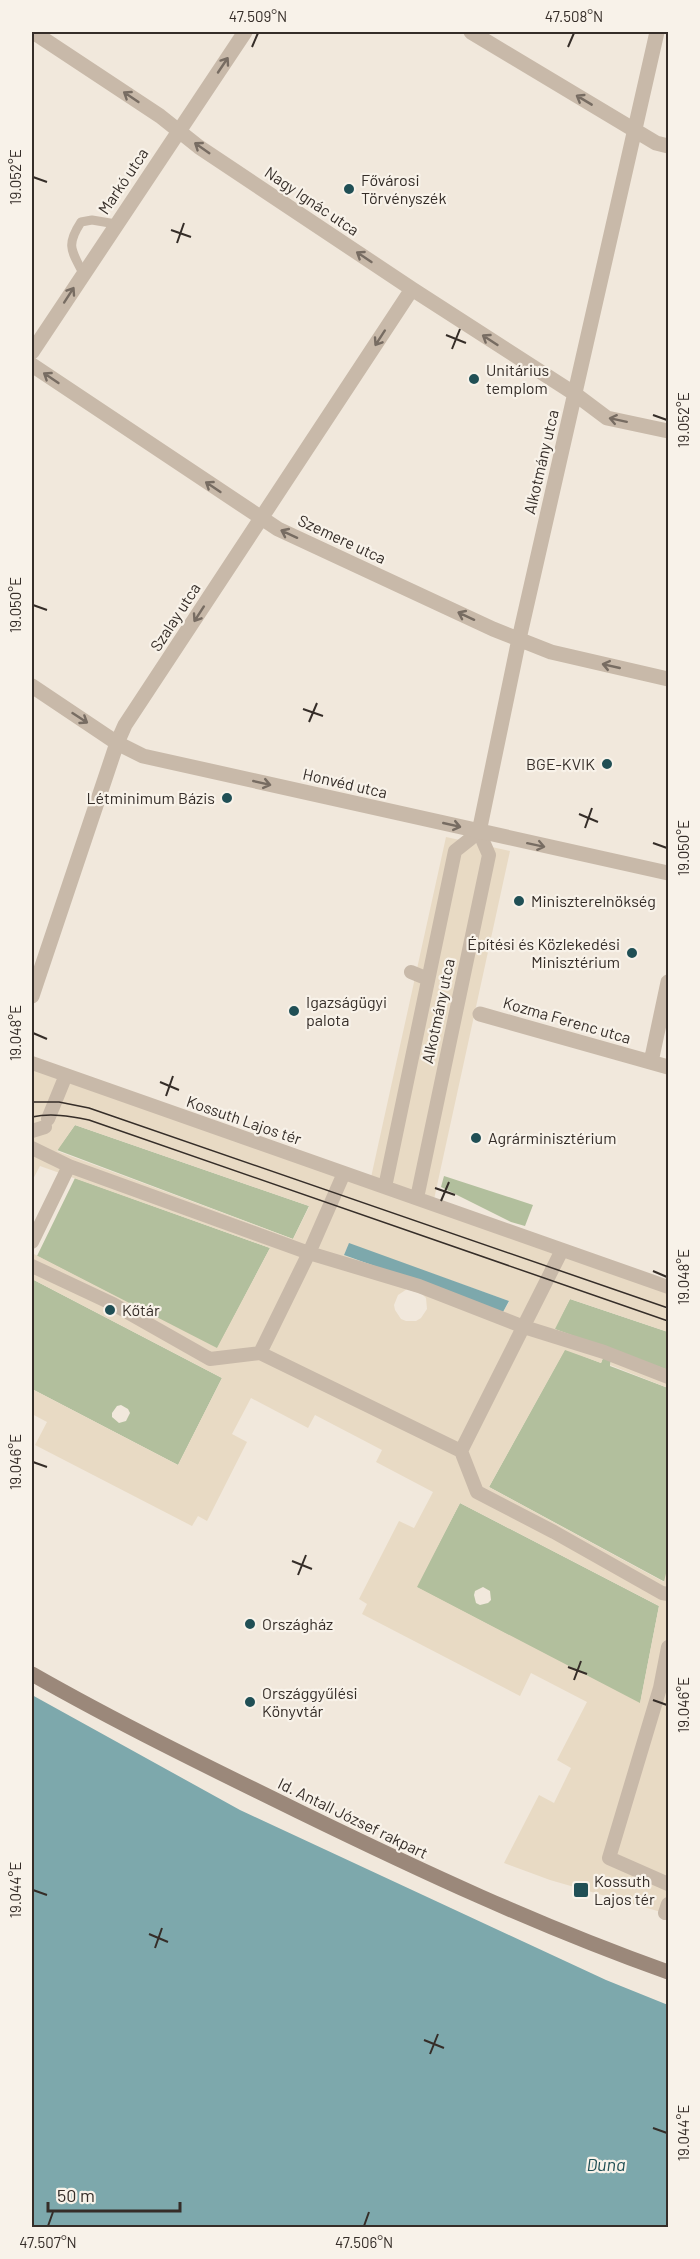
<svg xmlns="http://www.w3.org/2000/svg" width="700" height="2259" font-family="Barlow,sans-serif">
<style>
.green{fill:#b2bf9d;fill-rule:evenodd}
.plaza{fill:#e8dac4;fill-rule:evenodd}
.water{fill:#7da8ac}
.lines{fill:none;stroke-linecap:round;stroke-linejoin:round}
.service{stroke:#c8b9a9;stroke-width:9}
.pedestrian{stroke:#c8b9a9;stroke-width:14}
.minor{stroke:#c8b9a9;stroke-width:15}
.secondary{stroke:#9b887a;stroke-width:15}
.tram{stroke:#352d28;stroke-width:1.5}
.oneway{stroke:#776c62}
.ticks{fill:none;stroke:#352d28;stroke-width:2}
.poi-dot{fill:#204f55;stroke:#f8f2e9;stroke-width:2}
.labels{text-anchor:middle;stroke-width:4.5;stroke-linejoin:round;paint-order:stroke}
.poi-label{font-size:16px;fill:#352d28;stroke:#f8f2e9;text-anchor:start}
.street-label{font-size:16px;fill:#352d28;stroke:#f8f2e9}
.water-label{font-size:18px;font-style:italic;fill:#204f55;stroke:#f8f2e9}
.neatline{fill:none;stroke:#352d28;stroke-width:2}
.ticks-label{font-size:15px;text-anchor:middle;fill:#352d28}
</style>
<rect width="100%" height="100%" fill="#f1e8dc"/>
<path class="green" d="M75,1125l234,81 -16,33 -236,-89z
M444,1176l89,29 -8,21 -14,-4 -70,-35z
M75,1178l195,70 -53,101 -180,-93z
M32,1279l190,99 -44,87 -146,-76zM121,1405l7,4 2,4 -4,8 -7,2 -7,-6v-4l5,-7z
M570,1299l98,33v38l-114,-41z
M565,1349l36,14 2,-5 8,2 -1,6 58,22v177l-3,17 -176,-95z
M460,1503l199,103 -19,98 -224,-117zM483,1587l7,4 1,9 -3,3 -8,2 -4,-2 -2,-8 1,-4z"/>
<path class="plaza" d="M446,837l64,14 -77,353 235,83v45l-98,-33 -15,30 113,41v18l-58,-23 1,-4 -8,-3 -2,5 -36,-13 -76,137 175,95 4,-17v349l-118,-34 -46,-17 35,-68 15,8 17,-35 -14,-8 30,-58 -56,-29 -11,23 -158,-82 5,-10 -8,-5 40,-78 15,7 19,-36 -57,-30 6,-12 -67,-35 -7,13 -57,-30 -19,36 15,8 -40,79 -9,-5 -6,10 -157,-81 12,-23 -15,-8v-25l146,76 44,-87 -190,-99v-26l185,95 53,-100 -230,-82 -8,15v-118l338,119zM75,1125l234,81v1l-16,32 -236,-88zM349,1244l160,57v1l-6,10 -159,-57zM407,1289l15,5 4,4 1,11 -6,9 -5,3h-10l-5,-2 -6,-9 -1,-5 4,-10zM460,1503l199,103 -19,97 -223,-116z"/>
<path class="water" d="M349,1243l160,58 -6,11 -159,-57z
M32,1695l208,115 366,170 62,25v222h-636z"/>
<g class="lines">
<path class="service" d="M83,273c-12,-23 -17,-28 -2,-51l11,-2 24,4"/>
<path class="pedestrian" d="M411,972l17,7
M32,1063l636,224
M48,1119l18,-44
M32,1131l13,-4
M32,1148l37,18 240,87 110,33 105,41 80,25 64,25
M344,1173l-35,80 -49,100 201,98 101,-201
M385,1187l70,-336 24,-19 10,23 -72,343
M32,1242l37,-76
M32,1266l81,38 97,55 50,-6
M461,1451l16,41 77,40 108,61 6,1
M668,1647l-8,41 -51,170 59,26
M665,1913l3,-9"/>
<path class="minor" d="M33,32l127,84 39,31 213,142 163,105 32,24 61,13
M471,32l185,111 12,3
M32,352l213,-320
M32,365l246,164 215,100 58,23 117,27
M32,686l85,57 26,13 525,117
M479,832l40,-193 138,-607
M32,996l85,-253 8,-18 287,-436
M480,1014l188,53
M651,1062l17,-80"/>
<path class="secondary" d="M32,1674c86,49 176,93 266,137 121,59 243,116 370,161"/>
<path class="tram" d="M32,1102h27l30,6 579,200
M32,1117c19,-4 37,-1 57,3l579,201"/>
</g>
<defs><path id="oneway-shaft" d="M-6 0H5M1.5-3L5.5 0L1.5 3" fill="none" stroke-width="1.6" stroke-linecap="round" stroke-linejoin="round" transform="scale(1.5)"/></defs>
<g class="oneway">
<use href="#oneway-shaft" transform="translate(223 65) rotate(-56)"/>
<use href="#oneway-shaft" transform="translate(131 97) rotate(-146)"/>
<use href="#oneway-shaft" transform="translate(584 100) rotate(-149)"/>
<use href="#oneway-shaft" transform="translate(202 148) rotate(-145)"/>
<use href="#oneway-shaft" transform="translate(364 257) rotate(-146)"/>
<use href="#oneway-shaft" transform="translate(69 295) rotate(-57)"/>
<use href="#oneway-shaft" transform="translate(380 338) rotate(123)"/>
<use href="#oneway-shaft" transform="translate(490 340) rotate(-147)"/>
<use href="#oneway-shaft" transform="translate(51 378) rotate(-146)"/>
<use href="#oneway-shaft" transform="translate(618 420) rotate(-168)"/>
<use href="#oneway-shaft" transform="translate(213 487) rotate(-146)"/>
<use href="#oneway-shaft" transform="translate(289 534) rotate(-155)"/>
<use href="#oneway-shaft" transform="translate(199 614) rotate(123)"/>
<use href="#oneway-shaft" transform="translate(466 616) rotate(-155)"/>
<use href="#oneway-shaft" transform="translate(611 666) rotate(-167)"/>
<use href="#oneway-shaft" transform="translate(80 718) rotate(33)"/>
<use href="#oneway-shaft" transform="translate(262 783) rotate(13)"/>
<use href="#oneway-shaft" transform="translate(452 825) rotate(13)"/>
<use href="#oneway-shaft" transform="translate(536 845) rotate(12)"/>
</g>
<path class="ticks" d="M252,47l6,-14M568,47l6,-14M33,177l14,5M171,230l20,7M177,243l7,-20M446,335l20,8M452,349l8,-20M653,415l14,5M33,605l14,5M303,709l20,7M309,722l8,-19M579,814l19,8M585,828l7,-20M653,843l14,5M33,1033l14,6M160,1082l19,8M166,1096l7,-20M435,1188l20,7M441,1201l8,-19M653,1271l14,6M33,1462l14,5M292,1561l20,8M298,1575l8,-20M568,1667l19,7M574,1680l7,-19M653,1700l14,5M33,1890l14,5M149,1934l19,8M155,1948l7,-20M424,2040l20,8M430,2054l8,-20M653,2128l14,5M48,2226l5,-14M364,2226l5,-14"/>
<g class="poi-dot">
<circle cx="349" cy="189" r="6"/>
<circle cx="474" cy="379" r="6"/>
<circle cx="607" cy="764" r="6"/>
<circle cx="227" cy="798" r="6"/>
<circle cx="519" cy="901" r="6"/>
<circle cx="632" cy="953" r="6"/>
<circle cx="294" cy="1011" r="6"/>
<circle cx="476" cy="1138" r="6"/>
<circle cx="110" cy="1310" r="6"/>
<circle cx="250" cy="1624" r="6"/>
<circle cx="250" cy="1702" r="6"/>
<rect x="573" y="1882" width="16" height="16" rx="3"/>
</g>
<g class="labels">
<g class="poi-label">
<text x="361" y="186">Fővárosi<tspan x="361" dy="18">Törvényszék</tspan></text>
<text x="486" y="376">Unitárius<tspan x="486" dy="18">templom</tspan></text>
<text x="595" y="770" text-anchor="end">BGE-KVIK</text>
<text x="215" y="804" text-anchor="end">Létminimum Bázis</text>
<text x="531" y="907">Miniszterelnökség</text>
<text x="620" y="950" text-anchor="end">Építési és Közlekedési<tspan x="620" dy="18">Minisztérium</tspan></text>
<text x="306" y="1008">Igazságügyi<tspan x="306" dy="18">palota</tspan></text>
<text x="488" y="1144">Agrárminisztérium</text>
<text x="122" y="1316">Kőtár</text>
<text x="262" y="1630">Országház</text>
<text x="262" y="1699">Országgyűlési<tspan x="262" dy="18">Könyvtár</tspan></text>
<text x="594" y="1887">Kossuth<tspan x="594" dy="18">Lajos tér</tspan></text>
</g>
<g class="street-label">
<text transform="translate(123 181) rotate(-56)" y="6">Markó utca</text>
<text transform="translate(312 201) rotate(34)" y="6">Nagy Ignác utca</text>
<text transform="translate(541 462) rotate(-77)" y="6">Alkotmány utca</text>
<text transform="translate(342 539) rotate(25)" y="6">Szemere utca</text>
<text transform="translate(175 617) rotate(-57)" y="6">Szalay utca</text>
<text transform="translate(345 783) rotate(13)" y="6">Honvéd utca</text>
<text transform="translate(438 1011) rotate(-78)" y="6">Alkotmány utca</text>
<text transform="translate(567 1020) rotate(16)" y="6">Kozma Ferenc utca</text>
<text transform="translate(244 1120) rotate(19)" y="6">Kossuth Lajos tér</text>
<text transform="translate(353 1818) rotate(26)" y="6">Id. Antall József rakpart</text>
</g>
<g class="water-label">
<text x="606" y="2171">Duna</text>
</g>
</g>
<rect width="700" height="2259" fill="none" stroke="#f8f2e9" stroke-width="66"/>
<path d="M48 2202v9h132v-9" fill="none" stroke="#352d28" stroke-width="3"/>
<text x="57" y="2202" font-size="18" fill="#352d28" stroke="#f8f2e9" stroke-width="4.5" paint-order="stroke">50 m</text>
<rect x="33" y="33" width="634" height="2193" class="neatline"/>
<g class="ticks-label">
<text x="258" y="22">47.509°N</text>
<text x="574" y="22">47.508°N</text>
<text transform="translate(16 177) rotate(-90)" y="5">19.052°E</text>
<text transform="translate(684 420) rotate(-90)" y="5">19.052°E</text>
<text transform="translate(16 605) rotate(-90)" y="5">19.050°E</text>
<text transform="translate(684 848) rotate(-90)" y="5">19.050°E</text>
<text transform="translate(16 1033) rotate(-90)" y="5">19.048°E</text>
<text transform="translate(684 1277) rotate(-90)" y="5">19.048°E</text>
<text transform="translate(16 1462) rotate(-90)" y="5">19.046°E</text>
<text transform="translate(684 1705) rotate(-90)" y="5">19.046°E</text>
<text transform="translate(16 1890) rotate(-90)" y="5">19.044°E</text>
<text transform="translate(684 2133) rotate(-90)" y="5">19.044°E</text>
<text x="48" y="2248">47.507°N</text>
<text x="364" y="2248">47.506°N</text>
</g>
</svg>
